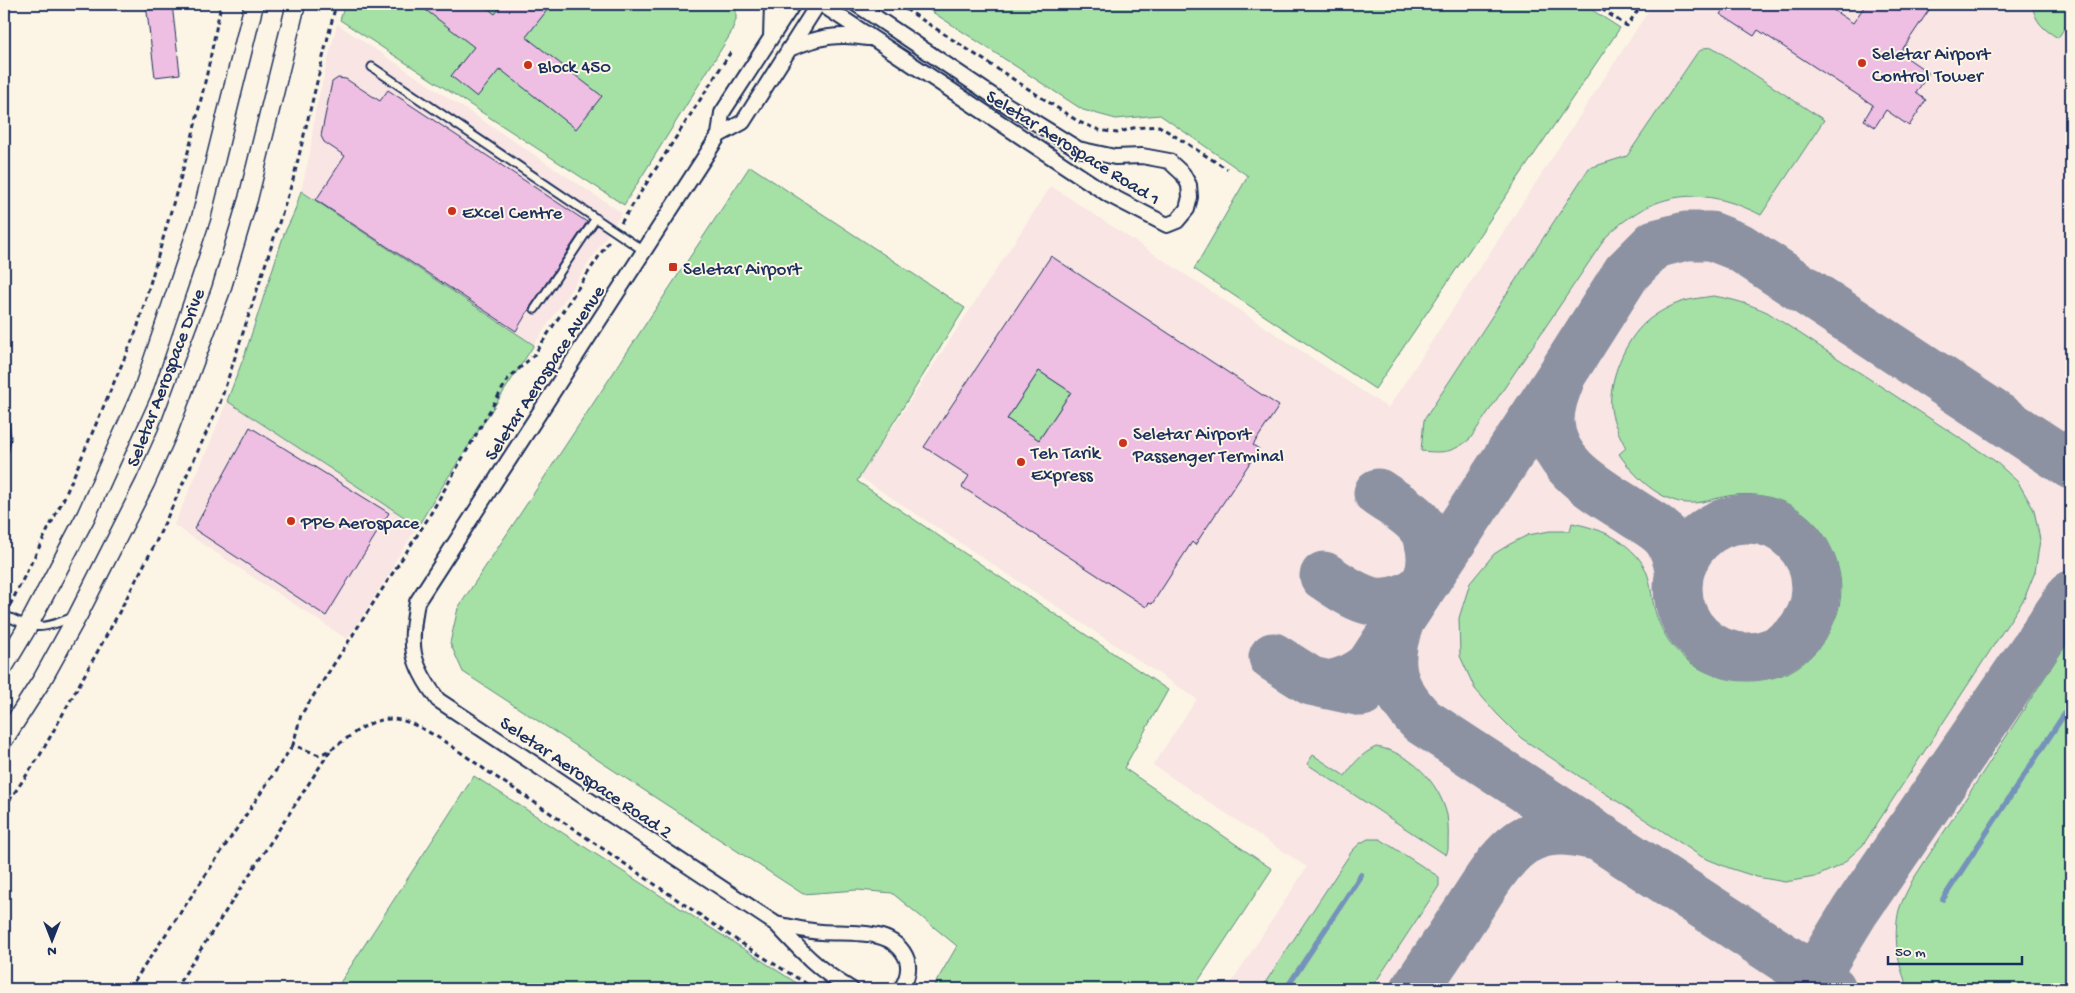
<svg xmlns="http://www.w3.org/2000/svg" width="2075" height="993" font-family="'Gochi Hand',sans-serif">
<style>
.built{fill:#f8e5e4}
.green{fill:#a5e0a5;stroke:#608882}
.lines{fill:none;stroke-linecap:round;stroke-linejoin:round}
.stream{stroke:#7492ba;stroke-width:5.5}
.taxiway{stroke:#8c92a2;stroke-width:49}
.building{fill:#eebfe2;stroke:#1b2f5e;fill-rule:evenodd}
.service-casing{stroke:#1b2f5e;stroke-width:11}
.minor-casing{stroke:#1b2f5e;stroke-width:18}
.tertiary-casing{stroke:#1b2f5e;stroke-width:21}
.path{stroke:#1b2f5e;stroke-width:3;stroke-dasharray:5 4;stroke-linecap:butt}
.service{stroke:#fcf5e5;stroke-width:7}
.minor{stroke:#fcf5e5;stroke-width:14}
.tertiary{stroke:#fcf5e5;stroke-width:18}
.poi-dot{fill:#c8321e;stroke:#fcf5e5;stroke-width:2}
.labels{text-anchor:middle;stroke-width:4;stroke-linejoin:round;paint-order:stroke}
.poi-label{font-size:19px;fill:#1b2f5e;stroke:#fcf5e5;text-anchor:start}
.street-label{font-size:19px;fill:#1b2f5e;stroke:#fcf5e5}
</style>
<rect width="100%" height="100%" fill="#fcf5e5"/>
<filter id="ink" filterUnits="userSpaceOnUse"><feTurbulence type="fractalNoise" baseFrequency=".02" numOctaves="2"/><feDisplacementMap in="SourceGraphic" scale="10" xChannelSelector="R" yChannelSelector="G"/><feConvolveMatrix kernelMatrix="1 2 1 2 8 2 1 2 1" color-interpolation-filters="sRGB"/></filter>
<g filter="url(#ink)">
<path class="built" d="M1653,4h418v985h-844l80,-122 -154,-102 44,-66 -337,-222 191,-291 337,222z
M337,24l285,189 -88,132 -233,-154 9,-38 5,-41z
M227,401l191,125 -25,38 2,1 -48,74 -173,-114 32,-72z"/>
<path class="green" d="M345,4h391v16l-6,15 -106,170 -284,-185z
M920,4h663l37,24 -245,361 -181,-120 54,-93 -88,-61 -44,4 -33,-9z
M2032,4h39v14l-13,20c-15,-9 -23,-16 -26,-34z
M1712,47l112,73 -63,95c-59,-30 -107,-25 -155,22l-136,202c-18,14 -26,14 -49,12l3,-31 165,-252 38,-12 70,-103 7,-5z
M750,166l215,142 -108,173 311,209 -44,78 148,101 -79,120h-261l25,-43 -65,-53 -35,-3 -54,4 -340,-222 -13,-29 8,-35z
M301,191l233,154 -94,145 -22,36 -191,-125 18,-47 39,-120 10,-21z
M1713,296c20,3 36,8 54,16l228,149 23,21 16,28 6,30 -5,32 -11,27 -161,246 -22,20 -26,12 -30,5 -28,-5 -28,-9 -27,-11 -181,-119 -24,-24 -22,-25 -15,-33 -1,-38 11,-35 24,-29 16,-10 18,-9 22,-4h20l2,-8c24,5 45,12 63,31 18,19 14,37 21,60 16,51 65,75 116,64 32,-7 55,-35 65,-64 8,-25 3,-50 -9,-72 -19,-36 -61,-53 -100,-46 -13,2 -26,8 -41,7 -28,-2 -53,-27 -68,-49l7,-6c-6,-12 -13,-25 -15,-39 -3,-28 14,-69 35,-87 8,-7 20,-14 30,-18 11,-5 25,-6 37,-8z
M1039,371l32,21 -32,48 -32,-21z
M2071,637v352h-162c-12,-23 -16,-54 -10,-79 3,-10 9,-20 13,-29z
M1376,747c34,5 63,35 71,68 2,12 1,24 1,35l-2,5 -139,-91 6,-9 32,21c9,-13 16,-22 31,-29z
M474,776l332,213h-470z
M1368,839h12l59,38v9l-68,103h-110l91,-138 7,-7z"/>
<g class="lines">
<path class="stream" d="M1943,899l128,-195
M1286,989l75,-114"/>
<path class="taxiway" d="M1560,380c-5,13 -10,26 -10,41 1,46 50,70 83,92 12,8 25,14 34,25 7,9 10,21 12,32
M1678 588a69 69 0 1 1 138 0a69 69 0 1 1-138 0Z
M1324,576c14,9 30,21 47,25 18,4 45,-3 55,-20 8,-15 6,-38 -3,-52 -10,-16 -30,-25 -45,-36
M1400,621c-16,43 -9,68 22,100l410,268
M1273,657l38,24 51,11
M1329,685c17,-4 28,-8 41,-19l191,-290 66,-104 28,-28 31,-8h25l28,11 332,218
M1415,989c16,-23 32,-47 47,-70 18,-26 41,-72 72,-83 23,-9 44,-4 67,1
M1807,989l48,-78 216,-316"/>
</g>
<path class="building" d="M146,4h26l8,70 -25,3z
M418,4h64l13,10 8,-10h49l-26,33 76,59 -26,33 -76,-60 -23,28 -26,-21 23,-29z
M1728,4h96l29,19 13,-19h67l-33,49 29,20 -13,20 10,7 -17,26 -23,-16 -11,17 -11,-7 9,-15 -115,-75 -4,6 -34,-22z
M338,78l8,1 34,22 8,-11 199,132 -56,84 -15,25 -200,-131 29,-44 -21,-14 -3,-6 11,-54z
M1051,256l228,150 -26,39 6,4 -64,96 -3,-3 -40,62 -3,-1 -3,4 -184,-120 7,-11 -45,-29zM1039,371l32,21 -32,48 -32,-21z
M250,427l139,86 -63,103 -132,-87z"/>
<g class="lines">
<g class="service-casing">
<path id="service" d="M372,67l272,184
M535,309l61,-91
M4,421l2,17 -2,12
M4,615c30,15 38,15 69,2"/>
</g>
<g class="minor-casing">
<path id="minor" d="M793,4l-71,109 -3,22 -302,467c-8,45 -7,60 21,98l338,224c24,26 43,47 75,65
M821,4l288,191 58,30 10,-4 10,-12 3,-12 -1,-12 -6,-11 -14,-13 -27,-5 -27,1 -37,-8 -76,-47 -146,-98
M771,37l1,-33
M789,49c29,-12 48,-16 79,-11
M719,135l24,-13 75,-118
M776,924c15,3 30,7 45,8 29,2 74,-5 86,28 3,10 -1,21 -6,29"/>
</g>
<g class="tertiary-casing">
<path id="tertiary" d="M4,666l24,-40 58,-110 57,-126 58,-172 53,-214
M4,739l38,-59 36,-65 67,-132 22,-49 54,-144 27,-91 48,-195"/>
</g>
<path class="path" d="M898,4l181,118 20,8 18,3 16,-5 26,-2 68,43
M1594,4l33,22 15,-22
M621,223l111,-173
M609,241l-75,114 -26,24 -81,141 -126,195 -8,30 26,10c26,-9 41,-36 73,-36 26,0 73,37 95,52 78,51 155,105 232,157 31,22 64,41 96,61
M10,605l55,-109 72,-167 55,-191 16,-69 13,-65
M4,808l35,-51 76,-137 40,-76 65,-141 73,-223 43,-176
M129,989l164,-244
M175,989l155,-238"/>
<use href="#service" class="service"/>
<use href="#minor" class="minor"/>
<use href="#tertiary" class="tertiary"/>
</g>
</g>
<g class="poi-dot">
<circle cx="1862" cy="63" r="5"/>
<circle cx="528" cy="65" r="5"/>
<circle cx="452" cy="211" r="5"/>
<rect x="668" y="262" width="10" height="10" rx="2.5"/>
<circle cx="1123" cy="443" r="5"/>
<circle cx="1021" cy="462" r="5"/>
<circle cx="291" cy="521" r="5"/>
</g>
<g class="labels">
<g class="poi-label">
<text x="1872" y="59">Seletar Airport<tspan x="1872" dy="22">Control Tower</tspan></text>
<text x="538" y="72">Block 450</text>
<text x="462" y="218">Excel Centre</text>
<text x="683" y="274">Seletar Airport</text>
<text x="1133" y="439">Seletar Airport<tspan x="1133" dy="22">Passenger Terminal</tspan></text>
<text x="1031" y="458">Teh Tarik<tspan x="1031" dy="22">Express</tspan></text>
<text x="301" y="528">PPG Aerospace</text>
</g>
<g class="street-label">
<text transform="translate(1074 146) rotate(32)" y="7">Seletar Aerospace Road 1</text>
<text transform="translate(543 372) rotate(-57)" y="7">Seletar Aerospace Avenue</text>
<text transform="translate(164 377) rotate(-69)" y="7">Seletar Aerospace Drive</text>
<text transform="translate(587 776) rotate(34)" y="7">Seletar Aerospace Road 2</text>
</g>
</g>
<rect width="2075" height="993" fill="none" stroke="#fcf5e5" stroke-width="20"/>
<rect x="10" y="10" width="2055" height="973" fill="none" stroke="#1b2f5e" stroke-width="2" filter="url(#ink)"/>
<g transform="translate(52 940) rotate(180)" stroke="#fcf5e5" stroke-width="4" paint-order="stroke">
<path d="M0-4L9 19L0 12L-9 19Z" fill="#1b2f5e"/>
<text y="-8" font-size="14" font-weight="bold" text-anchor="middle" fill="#1b2f5e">N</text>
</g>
<path d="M1888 956v8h134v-8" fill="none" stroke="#1b2f5e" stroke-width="2.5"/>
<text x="1895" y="956" font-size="15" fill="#1b2f5e" stroke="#fcf5e5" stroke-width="4" paint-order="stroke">50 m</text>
</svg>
